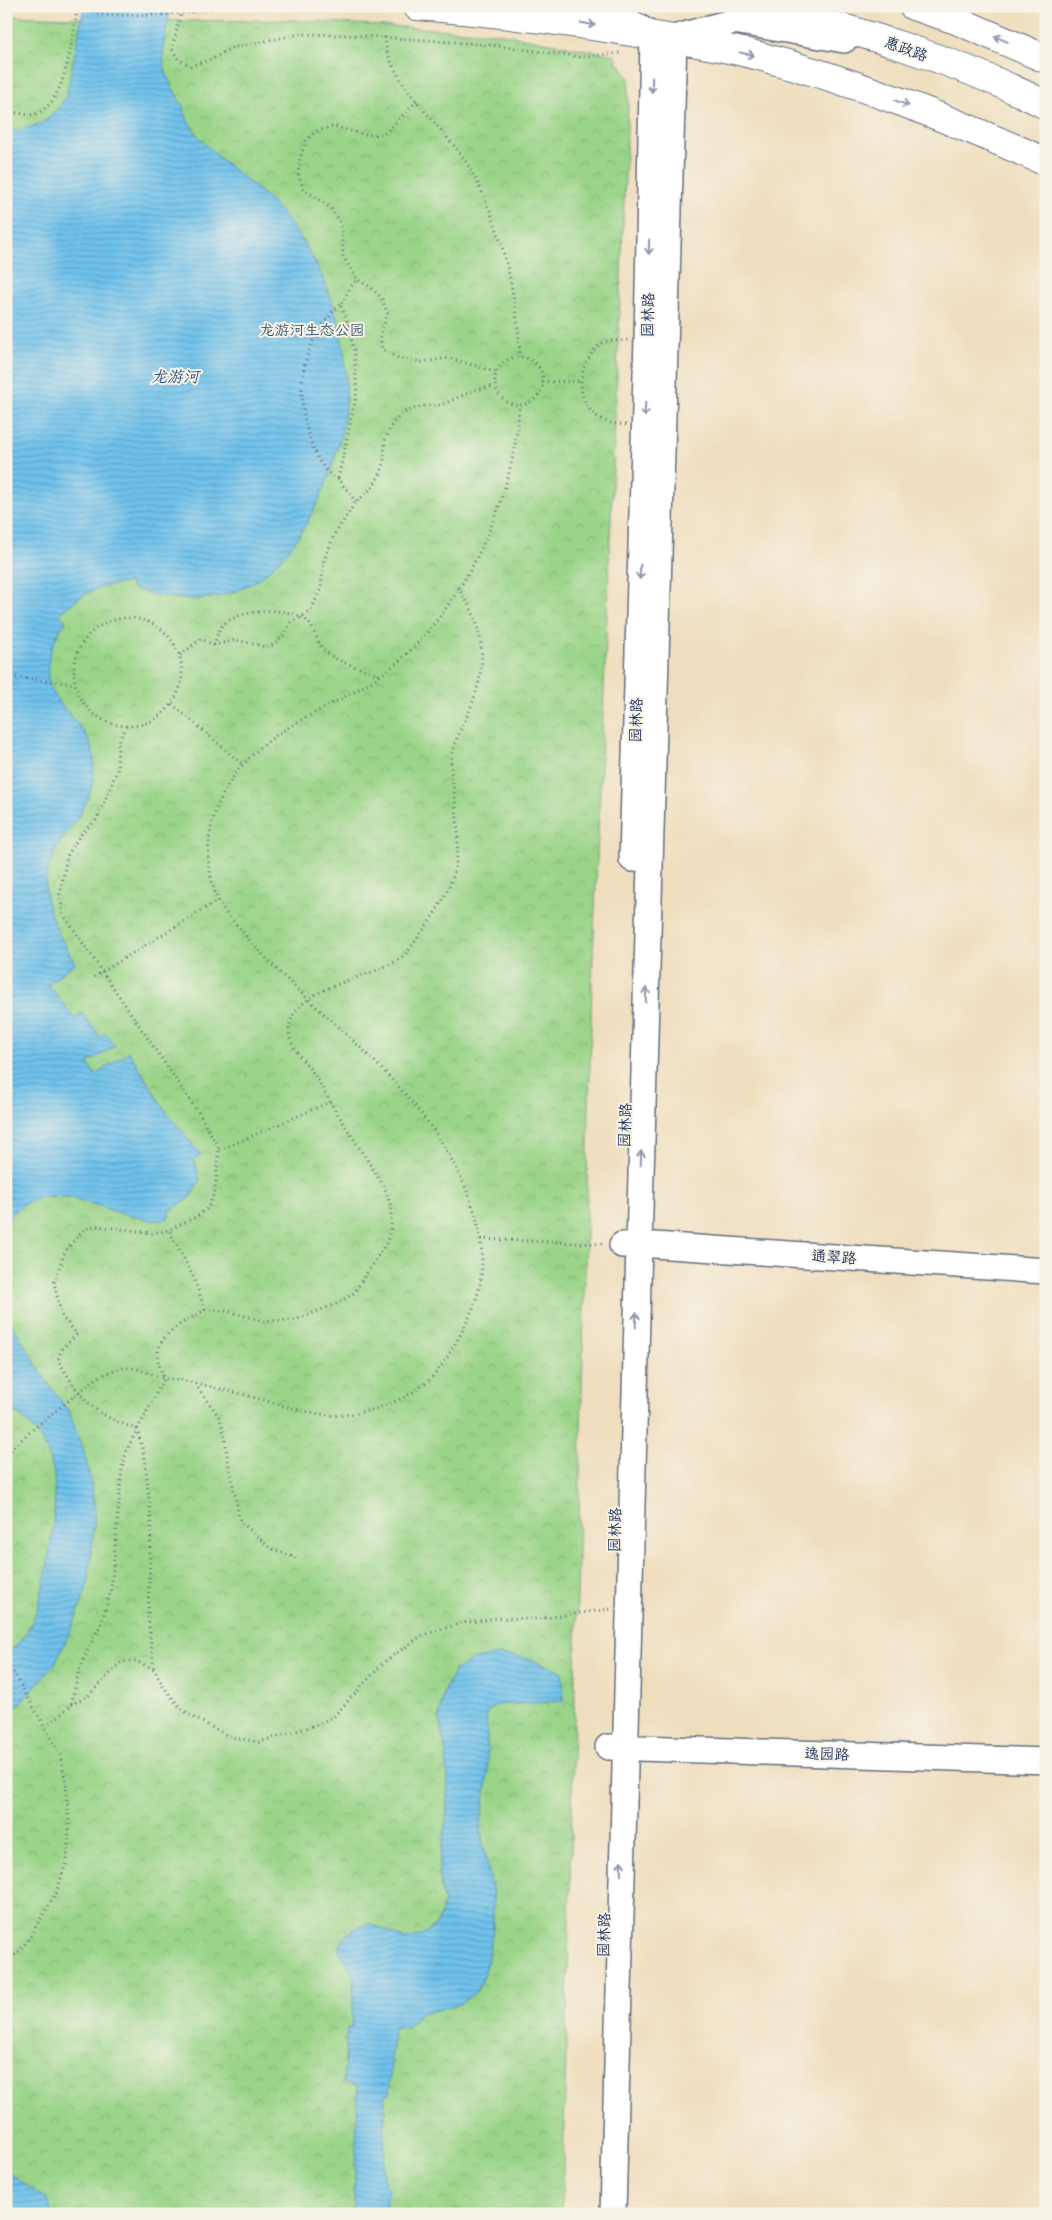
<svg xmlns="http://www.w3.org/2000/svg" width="1052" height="2220" font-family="'Balsamiq Sans','LXGW WenKai TC',sans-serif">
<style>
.park{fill:url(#park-crowns);stroke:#5a8273}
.water{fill:url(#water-rules);stroke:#4678a5}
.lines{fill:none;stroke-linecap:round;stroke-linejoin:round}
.minor-casing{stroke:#656c7f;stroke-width:28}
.major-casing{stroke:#656c7f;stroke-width:30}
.path{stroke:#656c7f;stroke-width:3;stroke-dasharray:1 4;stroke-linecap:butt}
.minor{stroke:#fff;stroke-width:25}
.major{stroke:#fff;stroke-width:28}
.path-bridge{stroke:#656c7f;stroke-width:3;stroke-dasharray:1 4;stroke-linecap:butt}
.oneway{stroke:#8d97ae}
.labels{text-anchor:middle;stroke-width:4;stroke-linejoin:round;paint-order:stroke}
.street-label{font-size:15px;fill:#1b2f5e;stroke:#f7f3e8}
.park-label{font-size:15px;fill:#3b5868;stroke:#f7f3e8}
.water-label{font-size:16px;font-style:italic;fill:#305482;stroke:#f7f3e8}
</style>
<defs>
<pattern id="park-crowns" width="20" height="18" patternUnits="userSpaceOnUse" patternTransform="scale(1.25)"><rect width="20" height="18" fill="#9ad488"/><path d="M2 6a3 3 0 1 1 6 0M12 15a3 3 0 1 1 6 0" fill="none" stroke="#84b678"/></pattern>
<pattern id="water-rules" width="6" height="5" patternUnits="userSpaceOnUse" patternTransform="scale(1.25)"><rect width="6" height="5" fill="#70c2ec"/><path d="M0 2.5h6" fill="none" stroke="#5b9ec2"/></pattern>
</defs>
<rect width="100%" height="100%" fill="#f7f3e8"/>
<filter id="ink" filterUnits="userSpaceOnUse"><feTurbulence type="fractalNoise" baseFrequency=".02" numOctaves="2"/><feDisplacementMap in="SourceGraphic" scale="10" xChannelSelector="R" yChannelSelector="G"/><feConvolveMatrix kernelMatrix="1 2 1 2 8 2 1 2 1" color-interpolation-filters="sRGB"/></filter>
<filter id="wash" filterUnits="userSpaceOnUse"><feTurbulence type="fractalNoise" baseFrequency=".0096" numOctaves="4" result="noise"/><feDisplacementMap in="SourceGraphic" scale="20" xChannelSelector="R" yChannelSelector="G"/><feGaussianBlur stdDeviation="1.12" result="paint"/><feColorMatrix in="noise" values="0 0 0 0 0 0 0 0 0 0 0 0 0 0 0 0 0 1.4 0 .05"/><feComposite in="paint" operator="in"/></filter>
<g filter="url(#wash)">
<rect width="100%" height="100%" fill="#efdebd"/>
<path class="park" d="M6,16l180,5 107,-1 204,13 117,22 15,24 -37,903 -30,1232h-556z"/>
<path class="water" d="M84,6h87c-2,15 -9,37 -8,51 1,17 11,34 19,48 3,6 4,13 7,18 19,32 55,52 80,77 65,64 94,167 67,254 -13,43 -34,88 -69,118 -40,34 -89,32 -135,16l-3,-6c-35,6 -43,8 -70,32l7,7c-10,14 -15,25 -18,42 -6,47 47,55 46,102 0,30 -13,49 -30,72 -34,48 -15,81 11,126l-27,21 26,34 8,-5 18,24 6,-4 9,13 -27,17 7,12 34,-23 38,61 34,42 -7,4 6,20 -10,19 -21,13v7c-4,1 -10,3 -15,2 -49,-2 -108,-53 -148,1v-1091l11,1 25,-8 12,-10 12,-16z
M6,1309l3,10 37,61 23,32 15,40 7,31 4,29 -7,72 -14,40 -20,41 -48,54v-65c12,-8 20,-19 26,-32 14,-30 29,-124 20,-157 -4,-15 -14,-34 -27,-45 -6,-5 -11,-9 -19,-11z
M499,1655l23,2 40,14 2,30 -68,4 -10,8 2,59 -8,57 13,64v35l-7,41 -9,22 -17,13 -41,10 -11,13h-15l-4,67h-4l-1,91 5,2 -4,27h-35l4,-9 4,-119 -15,-3 4,-55 5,-2 2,-49 -15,-27c5,-18 14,-21 31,-27l34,16 17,-3 16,-12 7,-22 -6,-28 8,-55 2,-40 -2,-27 -7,-32 5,-29 11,-21 19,-11z
M6,2171l41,29 6,14h-39l-8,-8z"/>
</g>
<g filter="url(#ink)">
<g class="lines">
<g class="minor-casing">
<path id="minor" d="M605,6l48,30 -6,303 -15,520
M622,1245l17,-1 407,27
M608,1747l438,14
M613,2214l26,-970 35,-1206 60,-17 110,19"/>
</g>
<g class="major-casing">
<path id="major" d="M417,6c80,6 155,16 233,29 35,6 70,11 105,20 100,26 197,65 291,107
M762,6c96,25 194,53 284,99
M913,6l43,14 90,39"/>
</g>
<path class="path" d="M183,6l-11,43 6,10 12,7 22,-7 19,-11 69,-14 46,1 95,6 50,4 90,12 39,-4
M195,12l32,-6
M385,37c2,46 61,91 84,130 32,56 48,126 51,190
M417,101l-33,33 -18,1 -33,-9 -18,6 -9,9 -6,17 -2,15 5,16 27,18 9,13 3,9 1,27 14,24 14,7 11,12 6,15 -8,20 2,15 16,9 24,4 27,-4 47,14
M6,111c8,1 20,5 28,3 33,-7 38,-80 44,-108
M495 381a24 24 0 1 1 48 0a24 24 0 1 1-48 0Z
M542,382l37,-1
M626,425c-5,-1 -11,-1 -15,-2 -30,-8 -38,-43 -22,-65 4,-6 9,-14 16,-16 7,-2 17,-1 23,-2
M338,479c-12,-5 -19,-18 -24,-29 -21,-51 -16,-107 26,-145
M356,502l-18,-23 19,-87 -3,-42 -8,-33 -6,-12c7,-8 9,-19 17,-25
M74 672a54 54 0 1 1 108 0a54 54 0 1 1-108 0Z
M214,645c2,-6 4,-14 7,-18 15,-18 62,-20 81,-10 14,8 13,26 24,35 15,12 36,16 53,23
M180,655l21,-16 13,6 22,-5 31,7 8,-3 10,-11 6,-11 11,-5 10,-9 9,-20 3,-27 10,-26 22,-33 15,-13 9,-14 4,-14 1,-20 7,-17 11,-11 19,-7 19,-1 34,-15 20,-4
M6,676l69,8
M172,704l70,60
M126,726l-8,17 -1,27 -10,26 -11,24 -16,15 -13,21 -7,38 3,20 137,201 19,34 -4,42 -7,17 -12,9 -27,13 -17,3 -54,-7 -13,3 -10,10 -10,13 -11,31 8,34 15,17 -15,15 -4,11c25,41 32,53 79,69l8,30 6,62 -3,96 6,52
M94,977l123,-76
M219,1149l10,-3 101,-44c-5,-9 -10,-18 -15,-26 -10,-16 -31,-32 -25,-53 12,-43 95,-43 119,-73 16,-22 34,-46 43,-71 8,-22 6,-49 4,-72 -1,-17 -7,-35 -4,-52 3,-17 12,-30 18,-46 18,-42 16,-84 -12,-121
M481,1239l122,5
M205,1310l22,1 37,10 31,-1 41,-16 18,-11 33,-51 4,-15v-20l-6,-19 -55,-86
M195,1384l25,34 5,20 3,23 12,60 30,27 26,10
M6,1459l9,-14c17,-15 34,-29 52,-43 18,-14 32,-30 56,-34 15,-2 26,6 40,10 2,1 15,2 17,2 16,3 33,7 49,11 32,7 65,20 98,24 31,3 78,-13 101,-34 16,-14 36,-51 44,-71 16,-37 11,-76 -3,-114 -21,-52 -51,-90 -90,-130 -45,-46 -96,-85 -137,-135 -8,-10 -21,-21 -25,-33 -4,-10 -7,-23 -8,-33 -2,-23 2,-44 11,-65 38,-83 130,-89 189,-148 62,-62 107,-160 110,-247
M6,1659l54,95 6,29 3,42 -2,35 -11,33 -28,47 -22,26
M71,1705l17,-9 33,-34 15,-1 18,8 9,17 15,19 13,11 39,21 29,5 57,-17 17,-8 51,-55 39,-27 39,-12 35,-5 40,1 73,-10
M46,1727l25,-22 9,-38 21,-43 10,-34 11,-122 5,-19 37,-70c-2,-6 -5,-13 -6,-19 -3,-27 29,-39 47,-50l-11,-32 -25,-48"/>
<use href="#minor" class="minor"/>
<use href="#major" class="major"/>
<path class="path-bridge" d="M63,6l44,9h48l40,-3"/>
</g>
<defs><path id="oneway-shaft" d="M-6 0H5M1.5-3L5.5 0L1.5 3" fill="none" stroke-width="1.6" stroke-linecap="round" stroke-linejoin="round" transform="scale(1.25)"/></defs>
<g class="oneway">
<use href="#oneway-shaft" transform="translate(588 24) rotate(10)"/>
<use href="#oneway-shaft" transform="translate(1001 39) rotate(-157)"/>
<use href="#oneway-shaft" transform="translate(747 54) rotate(12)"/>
<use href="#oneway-shaft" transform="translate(652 85) rotate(91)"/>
<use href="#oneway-shaft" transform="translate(902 103) rotate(21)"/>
<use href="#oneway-shaft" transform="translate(649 247) rotate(91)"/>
<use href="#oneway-shaft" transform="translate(645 409) rotate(92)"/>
<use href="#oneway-shaft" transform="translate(640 572) rotate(92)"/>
<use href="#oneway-shaft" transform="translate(646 995) rotate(-88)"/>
<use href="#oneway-shaft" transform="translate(641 1158) rotate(-88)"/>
<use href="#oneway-shaft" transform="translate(636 1320) rotate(-88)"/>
<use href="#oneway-shaft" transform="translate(621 1868) rotate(-89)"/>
</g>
</g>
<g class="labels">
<g class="street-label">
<text transform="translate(906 49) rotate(20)" y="5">惠政路</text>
<text transform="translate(648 315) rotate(-89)" y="5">园林路</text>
<text transform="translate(636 720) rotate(-88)" y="5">园林路</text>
<text transform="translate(625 1125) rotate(-88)" y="5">园林路</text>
<text transform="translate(834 1257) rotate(4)" y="5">通翠路</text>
<text transform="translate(615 1530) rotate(-89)" y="5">园林路</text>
<text transform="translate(827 1754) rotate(2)" y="5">逸园路</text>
<text transform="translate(604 1935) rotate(-89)" y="5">园林路</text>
</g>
<g class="park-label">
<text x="312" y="335">龙游河生态公园</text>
</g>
<g class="water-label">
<text x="175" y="382">龙游河</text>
</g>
</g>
<rect width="1052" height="2220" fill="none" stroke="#f7f3e8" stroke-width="25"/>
</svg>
